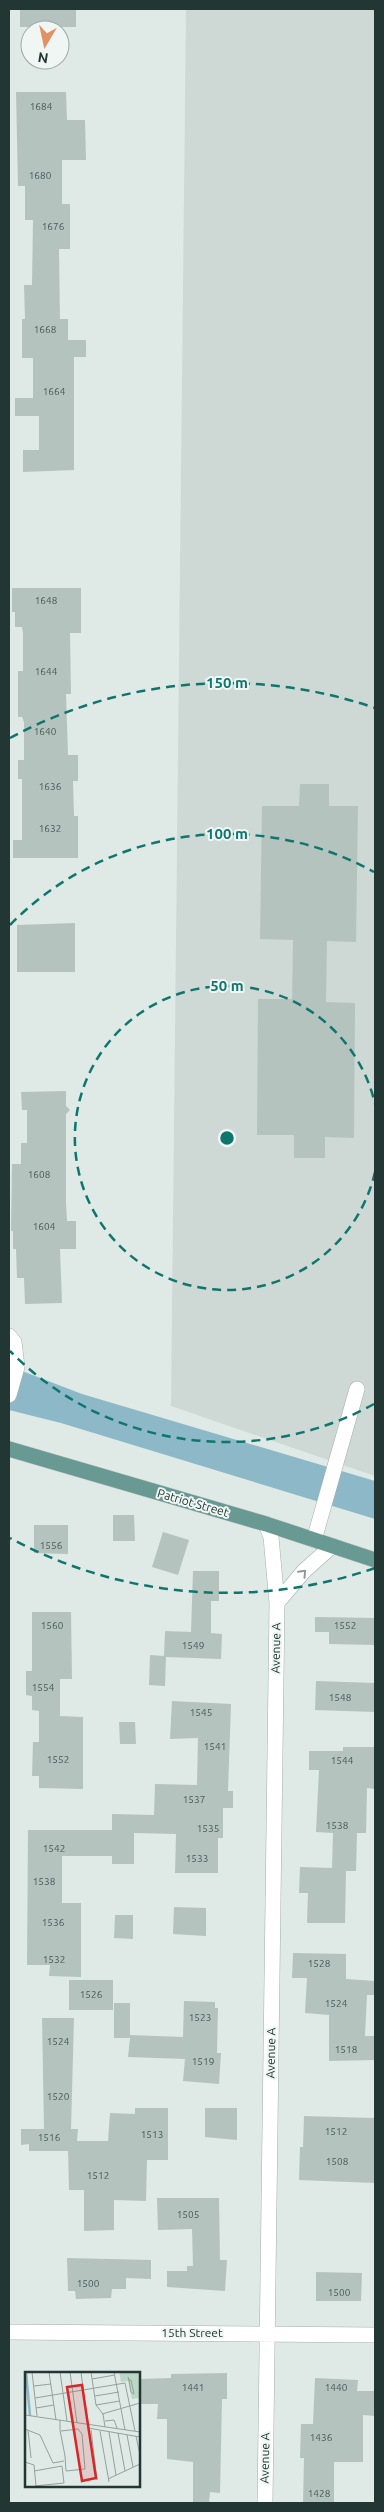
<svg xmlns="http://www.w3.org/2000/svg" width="384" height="2512" font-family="Ubuntu,sans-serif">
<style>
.built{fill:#ced8d5}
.water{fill:#8cb8c8}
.building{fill:#b5c3bf}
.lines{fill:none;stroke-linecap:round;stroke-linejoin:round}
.minor-casing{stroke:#a3b0ac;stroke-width:16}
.major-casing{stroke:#bdc3c2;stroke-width:16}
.minor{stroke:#fff;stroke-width:15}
.major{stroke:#689992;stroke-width:15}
.oneway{stroke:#909b99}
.ring{fill:none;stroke:#0f766e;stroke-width:2.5;stroke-dasharray:9 6}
.labels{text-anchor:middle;stroke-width:4;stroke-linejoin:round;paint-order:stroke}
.number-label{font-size:10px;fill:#475a56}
.street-label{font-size:12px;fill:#223733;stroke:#eff6f3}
.inset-river{fill:none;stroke:#8cb8c8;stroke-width:2.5}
.inset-road{fill:none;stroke:#93a29e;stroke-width:1}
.view{fill:#d62828;fill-opacity:0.15;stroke:#d62828;stroke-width:2.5}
.inset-edge{fill:none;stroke:#223733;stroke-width:2.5}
.centre{fill:#0f766e;stroke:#eff6f3;stroke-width:2.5}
.ring-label{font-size:15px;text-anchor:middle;font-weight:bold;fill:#0f766e;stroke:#eff6f3;stroke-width:4;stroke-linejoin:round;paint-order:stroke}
</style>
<rect width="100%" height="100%" fill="#dfe9e5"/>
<path class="built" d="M186,9h189v1467l-204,-70z"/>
<path class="water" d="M9,1366l73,28 293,87v38l-314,-96 -52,-13z"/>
<path class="building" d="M20,9h56v18h-56z
M16,92h50l1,28h18l1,40h-24v44h8v45h-11l1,70h8v21h18v17h-12v113l-51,2v-22h16v-34h-24v-18h18v-40h-11v-39h3l-1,-34h8l1,-65h-8v-34h-7z
M12,588h69v45h-11l1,61h-5l2,61h10v26h-5l1,35h4v42h-65v-18h9v-61h-4v-19h6v-38l-2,-5h-4v-46h5v-38l-1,-6h-7v-15h-3z
M300,784h29v22h29l-2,136 -29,-1 -1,61 29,1 -1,135 -29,-1v21h-31v-23h-37l1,-136h34l1,-59 -33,-1 2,-133h37z
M75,923v49h-58v-47z
M66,1091v15l4,4 -4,4v89l1,18h9v28h-16l2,54 -37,1 -1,-26h-7l-1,-29h-3v-18h-2l1,-67h9v-21h6v-33h-5l-1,-18z
M113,1515h21l1,26h-22z
M34,1525h34v29l-34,-1z
M163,1532l26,8 -11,35 -26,-8z
M193,1571h26v30h-8v32l11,1 -1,25 -55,-2 -1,29 -16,-1 1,-30 14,1 1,-25 26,1z
M32,1612h39l1,67h-12v37l23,1v72l-44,-1v-12h-7l1,-34h6v-31l-7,-1v-14l-6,-1v-24h6z
M315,1617l60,1v27l-46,-1v-12h-14z
M316,1681l59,2v29l-60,-2z
M172,1701l59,3 -3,87h5v17h-10v30h-5v35h-43l1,-39 -42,-1v31h-22v-8h-50v47h19v74l-32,-1 1,-11h-23l1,-135h84v-16l42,1 1,-31 42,1 1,-47 -28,1z
M119,1722h16l1,22h-16z
M343,1747h32v42l-8,-1 -1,45h-9l-1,38h-10l-1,52h-38l1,-30h-9l1,-26 32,1 1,-35 -17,-1 3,-62h-10v-19h34z
M174,1907l32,1v28l-33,-2z
M115,1915h18v24l-19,-1z
M293,1953l53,1v25l29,2v14h-8l-2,41h10v24l-46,1v-46l-24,-2 2,-35h-15z
M69,1980h44v30h-44z
M184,2001l31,1v6h3l-1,45h4l-2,31 -36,-3 2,-22 -57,-2 2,-19h-16v-35h16v32l53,2z
M42,2018h32l-3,111h7l-1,12h31l2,-28 25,1v-6h33v52h-21l-1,41 -32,-1v30l-30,1v-41h-15l-1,-39h-39v-7l-8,1v-16h23z
M205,2108h32v32l-32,-3z
M304,2116l71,2v65l-76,-3 1,-33h3z
M157,2198h62l1,62h7l-2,31 -58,-4v-16h20v-5h6l-1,-37 -34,1z
M67,2258l84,2v19l-25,-1v11h-14l-1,9 -35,1 -1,-8h-7z
M316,2272l46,1 -1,28h-45z
M227,2373v26h-5l-2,94 -10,-1 -1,11h-16v-41l-26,-3v-40h-10l1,-15h-19v-25l32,-1v-4z
M315,2378l43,2 -1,11h18v25l-12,-1v47h-29v41h-31l1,-45h-4l1,-34h12z"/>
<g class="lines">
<g class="minor-casing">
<path id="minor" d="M9,1336l5,6 3,25 -8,28
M314,1540l43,-151
M277,1603l27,-32 28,-25
M9,2332l366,3
M265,2503l12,-900 -6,-66 -5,-13"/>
</g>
<g class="major-casing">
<path id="major" d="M9,1449l257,75 109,36"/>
</g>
<use href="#minor" class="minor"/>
<use href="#major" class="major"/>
</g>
<defs><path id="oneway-chevron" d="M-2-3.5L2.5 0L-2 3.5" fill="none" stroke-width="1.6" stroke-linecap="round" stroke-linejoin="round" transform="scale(1.25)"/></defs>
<use class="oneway" href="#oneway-chevron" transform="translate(303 1573) rotate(-47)"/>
<g class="ring">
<path d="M375 1172A152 152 0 1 1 375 1104"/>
<path d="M374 1404A304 304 0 0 1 10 1351M10 925A304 304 0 0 1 374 872"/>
<path d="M375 1568A455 455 0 0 1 10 1538M10 738A455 455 0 0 1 375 708"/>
</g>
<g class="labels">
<g class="number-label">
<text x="41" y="110">1684</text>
<text x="40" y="179">1680</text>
<text x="53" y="230">1676</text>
<text x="45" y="333">1668</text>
<text x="54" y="395">1664</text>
<text x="46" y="604">1648</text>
<text x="46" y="675">1644</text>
<text x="45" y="735">1640</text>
<text x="50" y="790">1636</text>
<text x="50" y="832">1632</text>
<text x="39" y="1178">1608</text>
<text x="44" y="1230">1604</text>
<text x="51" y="1549">1556</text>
<text x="52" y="1629">1560</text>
<text x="345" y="1629">1552</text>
<text x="193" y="1649">1549</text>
<text x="43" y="1691">1554</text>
<text x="340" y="1701">1548</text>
<text x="201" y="1716">1545</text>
<text x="215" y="1750">1541</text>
<text x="58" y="1763">1552</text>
<text x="342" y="1764">1544</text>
<text x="194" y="1803">1537</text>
<text x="337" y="1829">1538</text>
<text x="208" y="1832">1535</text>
<text x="54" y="1852">1542</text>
<text x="197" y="1862">1533</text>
<text x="44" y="1885">1538</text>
<text x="53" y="1926">1536</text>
<text x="54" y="1963">1532</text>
<text x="319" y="1967">1528</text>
<text x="91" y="1998">1526</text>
<text x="336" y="2007">1524</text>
<text x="200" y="2021">1523</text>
<text x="58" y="2045">1524</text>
<text x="346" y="2053">1518</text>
<text x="203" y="2065">1519</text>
<text x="58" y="2100">1520</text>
<text x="336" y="2135">1512</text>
<text x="152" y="2138">1513</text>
<text x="49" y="2141">1516</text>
<text x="337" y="2165">1508</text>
<text x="98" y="2179">1512</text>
<text x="188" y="2218">1505</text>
<text x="88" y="2287">1500</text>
<text x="339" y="2296">1500</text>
<text x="193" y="2391">1441</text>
<text x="336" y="2391">1440</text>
<text x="321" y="2441">1436</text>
<text x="319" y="2497">1428</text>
</g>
<g class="street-label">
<text transform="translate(193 1503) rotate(16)" y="4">Patriot Street</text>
<text transform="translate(276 1648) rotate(-89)" y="4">Avenue A</text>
<text transform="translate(271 2053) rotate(-89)" y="4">Avenue A</text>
<text x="192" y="2337">15th Street</text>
<text transform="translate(265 2458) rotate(-89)" y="4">Avenue A</text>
</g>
</g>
<g transform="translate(25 2372)">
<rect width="115" height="115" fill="#dfe9e5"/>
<path d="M94,0h21v31l-2,-5 -6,1 -4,-18 -7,1z" fill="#bad8c5"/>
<path class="inset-river" d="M1,0l4,44"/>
<path class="inset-road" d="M7,0l5,44M24,0l7,48M35,0l7,49M45,0l7,51M56,0l7,56 52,9M66,0l5,33 7,9 2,13M89,0l11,58M67,7l23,-4M103,8h3l3,14 -2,-1 -1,-1 -2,-12 -1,-3 1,3M100,11l10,48M9,14l17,-2M70,24l24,-4M10,26l90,-15M71,33l24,-4M11,36l18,-3M77,42l38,-11M0,43l115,17M35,48v10l5,26 1,15 19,-2 -3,-35 -4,-5 -17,2M80,49l9,-1 3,8M0,57l15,6 13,28 11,-2M3,58l3,28M66,58l6,50M75,59l9,51M84,60l7,43M93,61l7,38M102,63l6,32M111,64l4,19M0,90l9,3 2,21M9,99l28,-5 1,9 1,8 -29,3M83,107l32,-15"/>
<path class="view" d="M57,13l14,93 -14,3 -15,-94z"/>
<rect width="115" height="115" class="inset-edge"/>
</g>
<circle cx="227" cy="1138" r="8" class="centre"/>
<g class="ring-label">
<text x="227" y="688">150 m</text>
<text x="227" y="839">100 m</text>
<text x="227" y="991">50 m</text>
</g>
<rect width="384" height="2512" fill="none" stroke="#223733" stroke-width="20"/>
<g transform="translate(45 45) rotate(189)"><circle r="24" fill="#eff6f3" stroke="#9daaa6"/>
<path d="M0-4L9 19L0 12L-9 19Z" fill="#e29164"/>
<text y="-8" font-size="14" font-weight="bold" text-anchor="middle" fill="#223733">N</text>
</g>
</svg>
